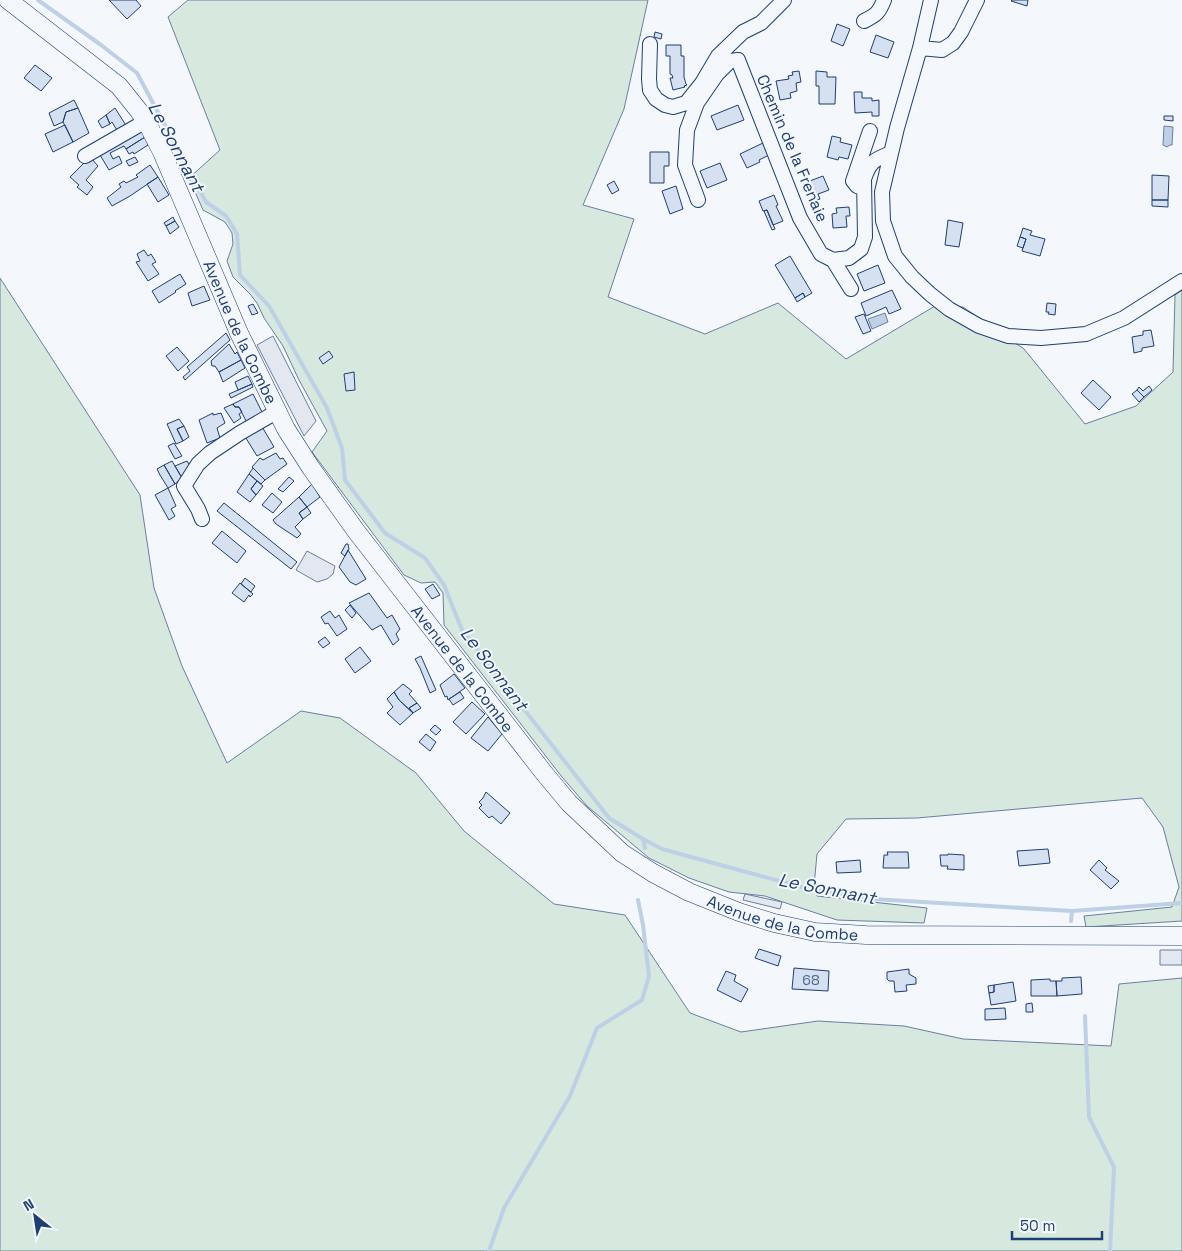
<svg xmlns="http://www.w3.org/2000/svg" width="1182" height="1251" font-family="'Space Grotesk',sans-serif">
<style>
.green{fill:#d7e8df;stroke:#687fa3}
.parking{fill:#e3e8f0;stroke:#687fa3}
.water{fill:#bed0e5;stroke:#687fa3}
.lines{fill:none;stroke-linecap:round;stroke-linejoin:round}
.stream{stroke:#bed0e5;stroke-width:4}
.building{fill:#d5e0f0;stroke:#1d3f73}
.minor-casing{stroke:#1d3f73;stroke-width:16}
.major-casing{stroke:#1d3f73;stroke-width:19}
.minor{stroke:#f4f7fb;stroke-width:14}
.major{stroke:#f4f7fb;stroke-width:18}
.labels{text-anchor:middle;stroke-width:4;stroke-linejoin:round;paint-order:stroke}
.number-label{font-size:14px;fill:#4b6792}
.street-label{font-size:16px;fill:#1d3f73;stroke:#f4f7fb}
.water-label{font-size:18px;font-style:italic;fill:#1d3f73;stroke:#f4f7fb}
</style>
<rect width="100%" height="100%" fill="#f4f7fb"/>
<path class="green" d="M188,0h460l-24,109 -41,96 51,14 -26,78 97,37 73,-31 68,56 89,-53 28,1 61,42 61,75 51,-18 37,-34 2,-77 7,-5v631l-96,6 -2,-11 88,-9 7,-20 -16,-60 -21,-29 -225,20 -71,1 -29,35 -3,32 3,10 110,12 -3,15 -87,-3 -72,-24 -36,-4 -40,-14 -40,-20 -62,-52 -25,-29 -118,-152 -1,-32 -8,-11 -14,1 -17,-8 -92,-123 15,-21 -28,-51 -16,-34 -19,-28 -7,-15 -7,-9 -17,-17 -6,-16 6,-17 -1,-11 -7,-11 -22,-12 -14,-32 31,-28 -52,-133z
M0,278l140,217 14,93 28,78 45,97 74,-52 39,7 76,55 48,58 90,73 71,11 65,98 51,19 77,-11 86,5 59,13 148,7 8,-62 63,-6v273h-1182z"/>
<path class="parking" d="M273,336l43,85 -12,15 -47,-91z
M307,551l28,15 -2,8 -6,5 -10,3 -21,-12z
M745,894l37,8 -2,7 -37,-9z
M1160,950h22v15h-22z"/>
<path class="water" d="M1164,126l9,1 -1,18h-2l-3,2 -4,-2z
M885,313l3,9 -16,7 -4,-10z"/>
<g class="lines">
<path class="stream" d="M38,0l63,45 36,28 69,129 20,14 11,18 3,41 29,31 58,102 15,40 3,32 40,53 40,25 19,27 18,45 147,188 34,21 19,10 143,39 68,11 199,12 110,-8
M643,839l2,9
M1071,921l1,-10
M1085,1016l4,101 25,50 -4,84
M489,1251l15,-43 66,-112 27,-68 45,-28 7,-24 -6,-51 -5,-25"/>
</g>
<path class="building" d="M109,0h27l5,6 -14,13z
M1012,0h16l-1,6 -16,-5z
M837,24l13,5 -7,17 -12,-5z
M655,32l7,2 -1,5 -7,-2z
M876,35l18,7 -6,16 -18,-6z
M666,45h15v11h3v21l2,7 1,1 -3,1 1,1 -12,3 -3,-12h3l-1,-3 -2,-1v-18h-4z
M35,65l17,13 -11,13 -17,-13z
M799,71l2,11 -5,1 1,8 -7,2 1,5 -11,2 -4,-19 13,-2 -1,-3 5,-1 -1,-3z
M816,71l11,1v5h9l-1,27h-16v-18h-3z
M854,92h8v6h10v3l7,-1v16h-7v-4l-17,1z
M74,100l4,8 -12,4 -3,10 -9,4 -5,-13z
M738,105l6,15 -27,10 -6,-14z
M78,108l11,25 -16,9 -10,-20 3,-10z
M115,108l12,19 -9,5 -6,-10 -2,2 -4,-9z
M106,115l4,9 -8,4 -4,-7z
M1164,116h9v5l-9,-1z
M65,125l8,17 -20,10 -8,-18z
M140,128l5,9 -19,12 -2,-3 -14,7 3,6 6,-3 3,7 -13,7 -9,-15z
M832,136l9,2 -1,4 12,3 -4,14 -9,-2 -1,3 -11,-3z
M145,137l3,8 -14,9 -1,-2 -4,2 -3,-5z
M763,143l6,12 -10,5 1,2 -13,6 -7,-14z
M650,152h19v14h-5v17h-14z
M90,157l8,9 -12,14 7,7 -6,8 -10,-8 2,-2 -9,-8z
M135,157l3,5 -9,4 -3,-5z
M720,163l7,17 -20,8 -7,-17z
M150,165l8,12 -28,19 -18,10 -5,-8 14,-11 -2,-3 5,-3 2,2 12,-6 -2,-2z
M1152,175l17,1 -1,24h-16z
M823,176l6,14 -11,4 2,5 -5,2 -8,-19z
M158,177l11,18 -11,7 -11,-18z
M614,181l5,9 -7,4 -5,-9z
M676,186l7,23 -13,5 -8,-23z
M774,195l4,10 -2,1 7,15 -10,4 -6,-15 -4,1 -4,-10z
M1152,200h16v7l-16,-1z
M849,207l1,9h-4l1,11 -14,1 -1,-14 5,-1 -1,-5z
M767,210l8,19 -3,1 -8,-19z
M173,217l2,4 -9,5 -2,-3z
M948,220l15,3 -4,24 -14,-2z
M175,221l4,6 -9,7 -4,-8z
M1023,228l9,3 -2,4 15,4 -5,17 -18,-5 4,-12 -6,-2z
M1020,237l6,2 -3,9 -6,-2z
M144,250l4,6 3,-2 5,8 -4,2 7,10 -11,7 -12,-19 4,-1 -3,-7z
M790,256l22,37 -7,4 -2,-4 -8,5 -20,-33z
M878,265l7,18 -21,8 -7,-17z
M180,274l6,10 -11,7 1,1 -17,11 -7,-12z
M204,286l6,14 -18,6 -4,-13z
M892,290l9,19 -12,5 -3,-7 -20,9 -5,-13z
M803,293l2,4 -8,5 -2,-4z
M1047,303l9,1 -1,11 -7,-1 1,-2h-3z
M253,304l5,9 -6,2 -4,-9z
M864,314l7,17 -8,3 -8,-17z
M1151,330l3,16 -12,2v3l-8,2 -2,-16 11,-2v-4z
M226,333l4,7 -45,40 -2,-3 7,-6 -3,-4z
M229,344l6,10 2,-2 4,8 -22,12 -4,-6h-3l-1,-5z
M177,347l12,14 -11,10 -12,-15z
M329,351l4,6 -10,7 -4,-6z
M241,360l4,8 -22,14 -4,-10z
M354,372l1,18 -9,1 -2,-17z
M248,376l4,8 -14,6 -3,-8z
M1093,380l18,17 -12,13 -18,-17z
M252,384l1,3 -22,11 -2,-4z
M1149,386l3,4 -8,7 -7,-7 2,-3 4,4z
M1137,390l7,7 -5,5 -7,-8z
M253,394l11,22 -16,9 -9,-18h-4l-2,-3z
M233,404l2,3h4l3,5 -3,2 2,4 -7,5 -10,-15z
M213,413v2l8,-2 4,10 -8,5 3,10 -13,5 -8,-23z
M179,419l5,7 -7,3 6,12 -7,3 -9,-20z
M261,425l13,22 -17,9 -13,-21z
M184,426l5,11 -6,4 -6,-12z
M174,443l8,13 -7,3 -7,-13z
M276,453l4,6 3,-1 4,6 -22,16 -13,-13 8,-9 3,2z
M172,461l10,17 -7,6 -11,-19z
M187,461l5,8 -10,9 -7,-12z
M164,465l11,19 -7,4 -8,-13 -3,-6z
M253,468l12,12 -4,4 -12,-10z
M249,474l8,7 -6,8 5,6 -6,7 -13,-10z
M289,477l5,4 -11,11 -5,-3z
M257,481l6,5 -7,9 -5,-6z
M312,484l8,13 -13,10 -8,-10z
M168,488l8,18 -5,3 4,7 -6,4 -14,-25z
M272,493l10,9 -9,11 -11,-8z
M299,497l8,10 -8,6 4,6 -8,8 6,7 -4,4 -21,-14 -3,-4z
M224,503l73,59 -6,7 -74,-58z
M307,507l4,6 -8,6 -4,-6z
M222,531l24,20 -9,12 -25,-20z
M346,544h2l1,5 -4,7 -4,-3z
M348,550l18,29 -10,6 -6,-3 -11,-15z
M245,578l10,8 -4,6 -10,-8z
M240,583l13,11 -3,3 -1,-2 -5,7 -12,-9z
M433,584l7,11 -8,4 -7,-10z
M369,593l18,25 5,-3 8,14 -4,5 3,6 -6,5 -12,-20 -9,5 -23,-27z
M350,605l6,8 -4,5 -7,-8z
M330,611l5,7 4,-3 8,14 -10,7 -9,-13 -3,1 -4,-7z
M325,637l5,6 -7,5 -5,-6z
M360,647l11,14 -16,12 -10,-14z
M421,656l15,34 -6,3 -10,-25 -5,-9z
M454,674l11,14 -17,12 -1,-4 -2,1 -5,-12z
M403,684l9,7 -3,3 8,9 -8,5 4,5 -14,-13 -5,-8z
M394,692l5,8 14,13 -13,12 -13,-12 6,-6 -6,-8z
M460,692l4,6 -11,7 -4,-6z
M472,702l13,12 -19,20 -13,-12z
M417,703l4,5 -8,5 -4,-5z
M488,717l14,17 -14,17 -17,-13z
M435,725l6,5 -5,5 -6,-5z
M426,734l10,8 -6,9 -11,-9z
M486,792l24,21 -9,11 -9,-8 -3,2 -10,-10 3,-3 -3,-3 4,-4z
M1048,849l2,14 -31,3 -2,-15z
M887,852h21l1,16h-26l1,-13h4z
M948,854l16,1v15l-17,-1 1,-3h-7l-1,-11h8z
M860,860l1,12 -24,1 -1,-11z
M1099,860l8,8 -2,2 14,11 -8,8 -21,-19z
M759,949l22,7 -3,10 -23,-8z
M794,968l35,3 -1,20 -36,-2z
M909,969v5l7,4v6l-10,1 1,6 -12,1 -1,-11h-5l-2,-2v-7z
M726,971l10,4 -2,6 14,8 -7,13 -24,-12z
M1081,977l1,17 -25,2 -1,-15h6v-3z
M1050,979v2h6l1,15h-26v-16z
M1013,982l3,19 -25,4 -2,-12 5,-1v-7z
M994,985v7l-5,1 -1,-7z
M1032,1003l1,9h-7v-8z
M1005,1008l1,11 -21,1v-11z"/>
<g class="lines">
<g class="minor-casing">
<path id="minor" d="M931,0l-11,48 -23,80 -15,64 1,29 12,35 17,21 18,17 19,15 30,17 29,10 33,2 45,-4 38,-16 58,-37
M864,21c12,-6 15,-8 20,-21
M650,44l-1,35 1,11 6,9 9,6 8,2 13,-4 16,-20 16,-27 25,-24 18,-9 23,-23
M920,48l22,2 11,-7 8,-11 16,-32
M85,156l61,-35
M863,188l-6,-2 -4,-5 17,-50
M698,200l-13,-35 2,-35 10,-27 20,-29 13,-13 8,-1 62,158 21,36 12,6 16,-2 12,-9 4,-12 -1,-58c6,-18 10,-19 27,-26
M833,260l18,29
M202,519l-4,-10 -14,-23 14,-22 12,-11 30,-20 38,-22"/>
</g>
<g class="major-casing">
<g id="major">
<path id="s1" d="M8,0l111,86 20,25 7,10 16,31 77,181 47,96 25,39 45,63 188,242 25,30 53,50 31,20 36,19 50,20 35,11 41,9 51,3 316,1"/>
</g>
</g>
<use href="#minor" class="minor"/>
<use href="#major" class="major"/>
</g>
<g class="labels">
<g class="number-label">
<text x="811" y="985">68</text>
</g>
<g class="street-label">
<text transform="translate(793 148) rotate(67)" y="6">Chemin de la Frenaie</text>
<text dy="6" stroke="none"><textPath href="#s1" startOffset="416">Avenue de la Combe</textPath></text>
<text dy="6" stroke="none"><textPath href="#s1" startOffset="821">Avenue de la Combe</textPath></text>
<text dy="6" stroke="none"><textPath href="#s1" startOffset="1241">Avenue de la Combe</textPath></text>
</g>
<g class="water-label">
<text transform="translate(176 147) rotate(62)" y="6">Le Sonnant</text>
<text transform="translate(494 669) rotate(53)" y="6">Le Sonnant</text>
<text transform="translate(827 889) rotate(11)" y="6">Le Sonnant</text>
</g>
</g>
<g transform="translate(35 1216) rotate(330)" stroke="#f4f7fb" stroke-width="4" paint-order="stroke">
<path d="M0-4L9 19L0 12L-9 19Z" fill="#1d3f73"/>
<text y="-8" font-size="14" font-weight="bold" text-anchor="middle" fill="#1d3f73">N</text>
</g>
<path d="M1012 1231v8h90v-8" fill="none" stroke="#1d3f73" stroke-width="2.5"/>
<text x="1020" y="1231" font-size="15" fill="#1d3f73" stroke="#f4f7fb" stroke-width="4" paint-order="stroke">50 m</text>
</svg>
